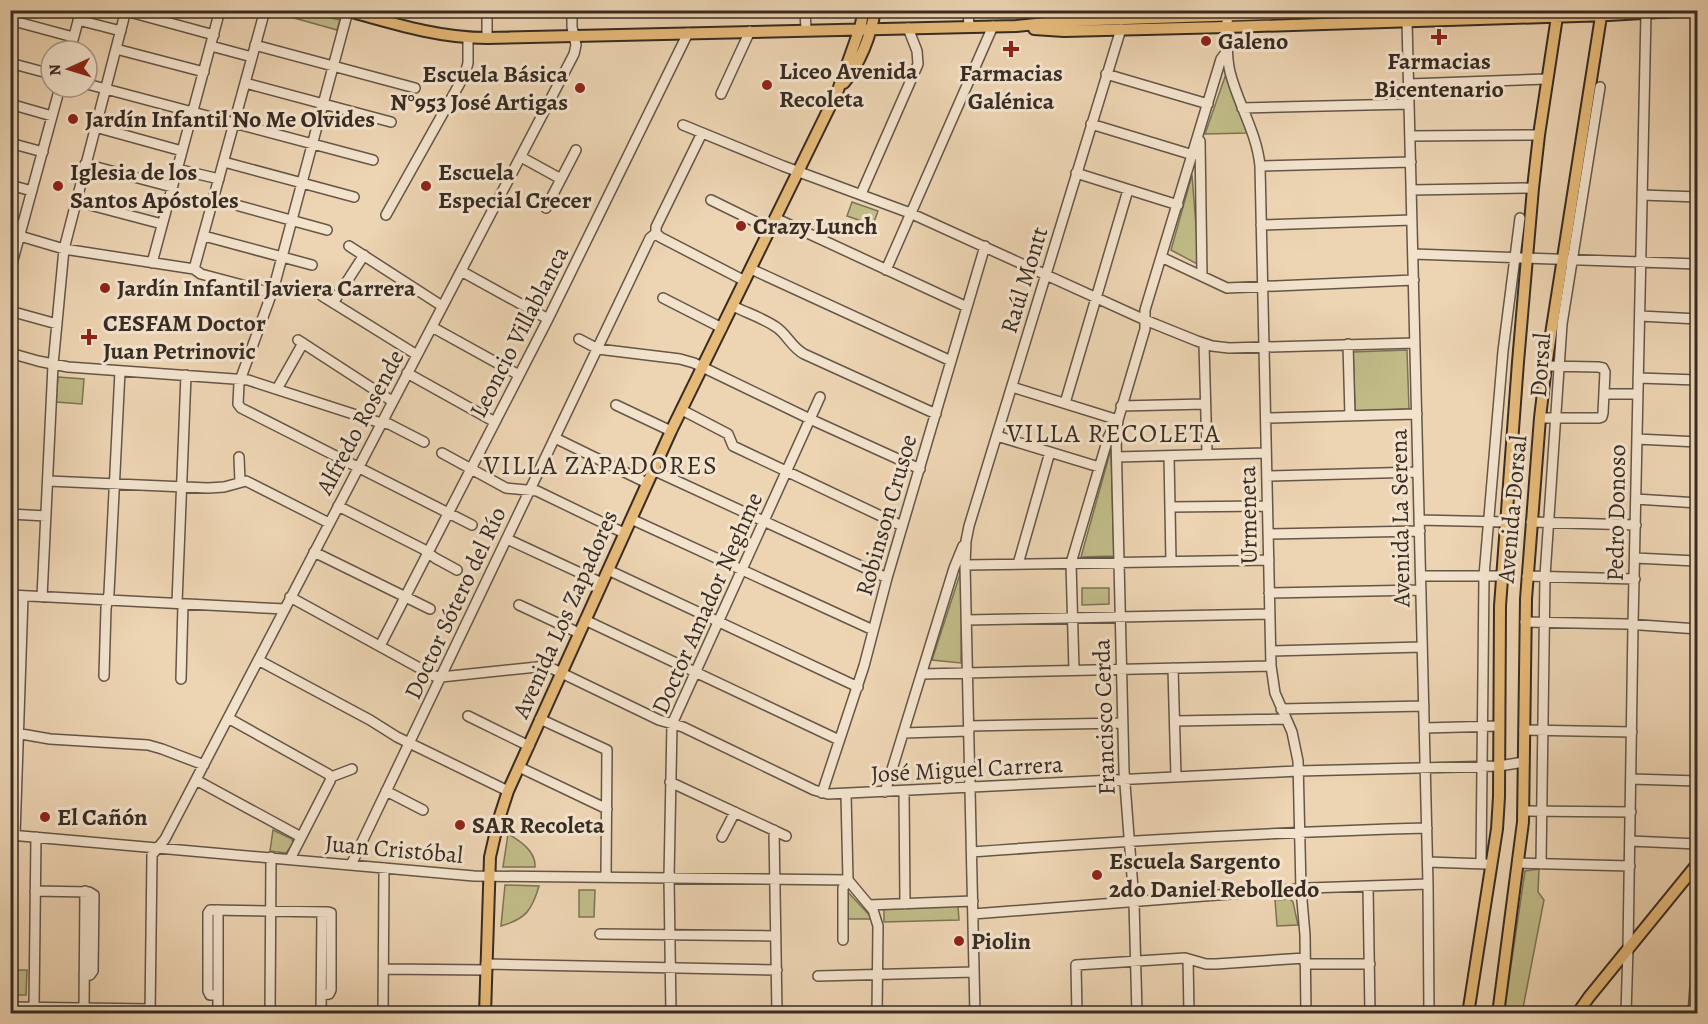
<svg xmlns="http://www.w3.org/2000/svg" width="1708" height="1024" font-family="Alegreya,serif">
<style>
.green{fill:#c0bb87;stroke:#7c7456;stroke-width:1.5}
.lines{fill:none;stroke-linecap:round;stroke-linejoin:round}
.minor-casing{stroke:#645648;stroke-width:12}
.major-casing{stroke:#372c24;stroke-width:14}
.minor{stroke:#f3e3cd;stroke-width:9}
.major{stroke:#e6ba79;stroke-width:10}
.poi-dot{fill:#8f2418;stroke:#f3e3cd;stroke-width:2}
.labels{text-anchor:middle;stroke-width:6;stroke-linejoin:round;paint-order:stroke}
.poi-label{font-size:24px;font-weight:bold;fill:#372c24;stroke:#f3e3cd;text-anchor:start}
.street-label{font-size:24px;fill:#372c24;stroke:#f3e3cd}
.neighbourhood-label{font-size:26px;letter-spacing:1.5px;fill:#372c24;stroke:#f3e3cd}
</style>
<rect width="100%" height="100%" fill="#edd4b2"/>
<filter id="stains"><feTurbulence type="fractalNoise" baseFrequency=".00333" numOctaves="4"/><feColorMatrix values="0 0 0 0 .2 0 0 0 0 .09 0 0 0 0 .02 0 0 0 .5 -.17"/></filter>
<radialGradient id="worn" r=".72"><stop offset=".6" stop-color="#630" stop-opacity="0"/><stop offset="1" stop-color="#630" stop-opacity=".3"/></radialGradient>
<path class="green" d="M274,11h28l38,9 -3,10 -64,-18z
M1226,74l21,59 -42,1z
M1192,175l7,90 -28,-15z
M852,202l26,9 -5,14 -26,-9z
M1407,350l2,59 -54,2 -2,-59z
M58,377l26,2 -2,25 -26,-2z
M1111,449l3,107 -33,1z
M962,568l-1,95 -29,-3z
M1082,588h27v16l-27,1z
M273,830l19,9 1,5 -7,9 -16,-2z
M508,834c12,7 28,17 27,33h-32z
M1539,869l-1,23 6,8 -22,113h-18l21,-142z
M505,885l34,1c-7,24 -13,33 -38,40z
M579,890h16l-1,27h-15z
M846,890l27,29h-27z
M1290,899l3,3 5,23 -21,1 -2,-26z
M958,906l1,14 -75,2v-14z
M11,970h16l-1,25h-15z"/>
<g class="lines">
<g class="minor-casing">
<path id="minor" d="M487,10v28
M805,10l1,20
M968,10l1,17
M1227,10c1,21 -2,42 3,62 8,32 27,61 30,94l11,500 4,27 17,39 6,29 3,128 4,46 1,79
M126,11l88,24
M348,11l-74,276 -35,96 -1,21 3,4 231,117
M10,20l63,17
M78,20l43,11
M1407,21l21,863 1,130
M255,45l160,43
M211,46l41,11
M116,49l88,23
M70,51l11,-41
M10,63l41,11
M1106,74l102,30
M245,83l146,39
M87,84l286,76
M1409,84l138,-5
M721,94l29,-63
M10,104l42,12
M1242,108l167,-4
M1091,124l102,31
M683,125l100,41 127,47 235,107 52,21 15,5 17,2 186,-5
M95,127l87,24
M1410,136l129,-1
M1200,141l2,135
M10,143l33,9
M521,157l40,22
M224,162l130,35
M85,164l87,23
M1260,166l151,-4
M177,169l42,10
M1076,173l102,32
M10,185l22,6
M1411,190l122,-2
M861,194l57,-130 -1,-13 -9,-23
M1642,195l56,2
M214,199l113,31
M711,200l59,29
M75,201l87,23
M546,208l30,-58
M386,215l79,-141 3,-11v-25
M775,218l192,89
M10,223l12,4
M1261,225l151,-5
M656,233l4,4 85,44
M20,236l44,13 130,20 7,5 71,19
M204,236l108,29
M349,246l93,60
M1413,254l285,10
M1161,257l66,31 187,-8
M152,263l68,-253
M194,269l71,-259
M751,269l200,92
M886,270l107,-244
M10,271l50,-184
M461,271l87,48
M322,296l95,59
M663,298l59,30
M333,303l31,-48
M733,306c14,7 30,12 43,21 11,7 15,20 28,27l132,60
M10,311l47,13
M1640,316l58,3
M432,327l87,48
M579,339l19,10 82,10 14,4 116,56 110,50
M298,340l94,61
M1204,344l3,110
M1348,344l2,72
M10,353l28,8 30,6 180,13 133,43 8,1 35,18
M407,373l88,49
M1638,378l60,2
M1012,387l106,33
M277,389l26,-46
M1604,394h34
M1065,403l63,-213
M616,405l55,26
M1121,406l84,-2
M682,410l46,24 5,12 169,80
M1266,418l151,-4
M1540,418h59l3,-1 1,-4 2,-41 -2,-4 -5,-1 -52,-1
M997,436l102,31
M555,438l92,45
M1637,439l61,3
M442,453l64,35 31,3 87,42
M1169,456l2,105
M239,457l1,25
M1117,457l149,-4
M653,470l234,108
M1267,476l151,-4
M48,481l160,7 16,-1 22,-6 83,42
M1636,499l62,4
M338,506l85,43 12,9 22,12
M1170,507l97,-1
M10,514l36,2
M631,519l242,111
M1419,520l87,2
M1531,522l105,3
M1268,534l152,-3
M507,539l95,44
M314,552l116,57
M1635,558l61,3
M1018,564l32,-112
M965,565l304,-5
M608,570l250,117
M1421,576h81
M1527,576l108,3
M1269,593l152,-3
M10,595l275,14
M42,597l11,-232 11,-116 62,-239
M290,597l144,79 7,1 106,-11 112,54 24,7 131,63 14,4 470,-23 201,-5 25,-4
M177,603l9,-228
M519,605l60,28
M585,620l254,120
M966,620l304,-6
M1525,622l101,2 72,5
M380,646l168,-327 140,-286
M1271,651l151,-4
M258,660l112,60 27,17 111,54
M1173,668l3,109
M1074,670l-3,-107 37,-125 7,-14
M922,674l349,-8
M104,676l2,-68 3,-15 11,-222
M181,679l2,-75
M1281,709l143,-3
M468,716l61,30
M228,718l100,56 3,3
M540,719l67,31 -1,127
M1175,721l111,-2
M969,726l153,-3
M1424,728l75,-2
M1524,730l108,2
M10,732l40,7 98,6 14,4 42,16
M903,733l66,-2
M519,767l88,42
M331,777l21,-8
M1631,779l67,2
M196,780l105,57
M670,782l116,54
M386,791l37,19
M904,791l1,113
M885,792l69,-224 9,-22
M822,793l42,-127 23,-88 98,-332
M846,794l2,86 25,30 5,16 -1,88
M1524,811l107,1
M774,830l3,184
M10,835l464,41 374,4
M15,835l8,-239
M722,837l13,-25
M1630,841l68,3
M972,852c151,-11 303,-20 455,-24
M290,859l40,-78 1,-4
M1428,862l58,2
M1518,863l112,3
M1481,864l3,-288 19,-225 17,-133
M1541,864l4,-288 17,-252 38,-237
M351,865l299,-627 6,-5v-6l46,-94
M1368,886l2,128
M35,891l54,1 5,3 -1,76 -3,4 -6,1
M869,905l104,-4
M973,914l335,-26 120,-4
M600,934l176,2
M843,940v-52l5,-8
M1188,959l1,55
M486,964l291,6
M1305,964h65
M384,969l102,1
M818,976l156,-4
M218,995h-8l-2,-4v-78l2,-3 118,2 3,1v77l-2,4 -7,1
M10,1007l140,2
M34,1007l2,-170
M84,1008l1,-117
M150,1014l2,-159 13,-16 409,-785 2,-9 -4,-18v-17
M218,1014v-104
M270,1014l1,-157
M321,1014l1,-102
M383,1014l1,-146
M671,1014l-2,-136 3,-154 148,-327
M975,1014l-10,-449 1,-24 3,-15 152,-497
M1077,1014l-1,-49 109,-7 21,6h10l89,-6
M1137,1014l-3,-112 -10,-131 -8,-334 2,-17 27,-91v-19l76,-251 6,-8
M1626,1014l2,-66 5,-323 13,-612
M1693,1014l5,-66"/>
</g>
<g class="major-casing">
<path id="major" d="M345,10c47,13 93,28 142,28l529,-12 50,-5 323,-11
M1034,29l30,2 163,-4 382,-12 83,-5
M844,83c16,-20 27,-47 31,-73
M485,1014l5,-157 8,-35 10,-31 163,-360 167,-341 22,-62 4,-18
M1468,1014l29,-185 2,-32 1,-191 18,-244 15,-174 6,-53 19,-125
M1498,1014l25,-192 3,-223 14,-181 6,-52 56,-356
M1577,1014l12,-17 109,-134"/>
</g>
<use href="#minor" class="minor"/>
<use href="#major" class="major"/>
</g>
<g class="poi-dot">
<path d="M1436 28h6v6h6v6h-6v6h-6v-6h-6v-6h6z"/>
<circle cx="1206" cy="41" r="6"/>
<path d="M1008 40h6v6h6v6h-6v6h-6v-6h-6v-6h6z"/>
<circle cx="767" cy="85" r="6"/>
<circle cx="580" cy="88" r="6"/>
<circle cx="73" cy="119" r="6"/>
<circle cx="58" cy="186" r="6"/>
<circle cx="426" cy="186" r="6"/>
<circle cx="741" cy="226" r="6"/>
<circle cx="105" cy="288" r="6"/>
<path d="M86 328h6v6h6v6h-6v6h-6v-6h-6v-6h6z"/>
<circle cx="45" cy="817" r="6"/>
<circle cx="460" cy="825" r="6"/>
<circle cx="1097" cy="875" r="6"/>
<circle cx="959" cy="941" r="6"/>
</g>
<g class="labels">
<g class="poi-label">
<text x="1218" y="49">Galeno</text>
<text x="1439" y="69" text-anchor="middle">Farmacias<tspan x="1439" dy="28">Bicentenario</tspan></text>
<text x="779" y="79">Liceo Avenida<tspan x="779" dy="28">Recoleta</tspan></text>
<text x="1011" y="81" text-anchor="middle">Farmacias<tspan x="1011" dy="28">Galénica</tspan></text>
<text x="568" y="82" text-anchor="end">Escuela Básica<tspan x="568" dy="28">N°953 José Artigas</tspan></text>
<text x="85" y="127">Jardín Infantil No Me Olvides</text>
<text x="70" y="180">Iglesia de los<tspan x="70" dy="28">Santos Apóstoles</tspan></text>
<text x="438" y="180">Escuela<tspan x="438" dy="28">Especial Crecer</tspan></text>
<text x="753" y="234">Crazy Lunch</text>
<text x="117" y="296">Jardín Infantil Javiera Carrera</text>
<text x="103" y="331">CESFAM Doctor<tspan x="103" dy="28">Juan Petrinovic</tspan></text>
<text x="57" y="825">El Cañón</text>
<text x="472" y="833">SAR Recoleta</text>
<text x="1109" y="869">Escuela Sargento<tspan x="1109" dy="28">2do Daniel Rebolledo</tspan></text>
<text x="971" y="949">Piolin</text>
</g>
<g class="street-label">
<text transform="translate(1024 280) rotate(-73)" y="8">Raúl Montt</text>
<text transform="translate(519 332) rotate(-63)" y="8">Leoncio Villablanca</text>
<text transform="translate(1540 365) rotate(-86)" y="8">Dorsal</text>
<text transform="translate(360 422) rotate(-62)" y="8">Alfredo Rosende</text>
<text transform="translate(1512 509) rotate(-85)" y="8">Avenida Dorsal</text>
<text transform="translate(1616 513) rotate(-89)" y="8">Pedro Donoso</text>
<text transform="translate(886 515) rotate(-74)" y="8">Robinson Crusoe</text>
<text transform="translate(1248 515) rotate(-91)" y="8">Urmeneta</text>
<text transform="translate(1400 518) rotate(-91)" y="8">Avenida La Serena</text>
<text transform="translate(455 603) rotate(-65)" y="8">Doctor Sótero del Río</text>
<text transform="translate(707 603) rotate(-66)" y="8">Doctor Amador Neghme</text>
<text transform="translate(565 614) rotate(-66)" y="8">Avenida Los Zapadores</text>
<text transform="translate(1104 717) rotate(-92)" y="8">Francisco Cerda</text>
<text transform="translate(967 769) rotate(-3)" y="8">José Miguel Carrera</text>
<text transform="translate(394 849) rotate(5)" y="8">Juan Cristóbal</text>
</g>
<g class="neighbourhood-label">
<text x="1114" y="442">VILLA RECOLETA</text>
<text x="601" y="474">VILLA ZAPADORES</text>
</g>
</g>
<rect width="1708" height="1024" fill="none" stroke="#edd4b2" stroke-width="36"/>
<rect x="12" y="12" width="1684" height="1000" fill="none" stroke="#372c24" stroke-width="3"/>
<rect x="18" y="18" width="1672" height="988" fill="none" stroke="#372c24" stroke-width="1.5"/>
<g transform="translate(69 69) rotate(266)"><circle r="28" fill="#f3e3cd" stroke="#a89a89" stroke-width="1.5"/>
<path d="M0-4.5L10 22L0 15L-10 22Z" fill="#8f2418"/>
<text y="-9" font-size="16" font-weight="bold" text-anchor="middle" fill="#372c24">N</text>
</g>
<rect width="100%" height="100%" filter="url(#stains)"/>
<rect width="100%" height="100%" fill="url(#worn)"/>
</svg>
